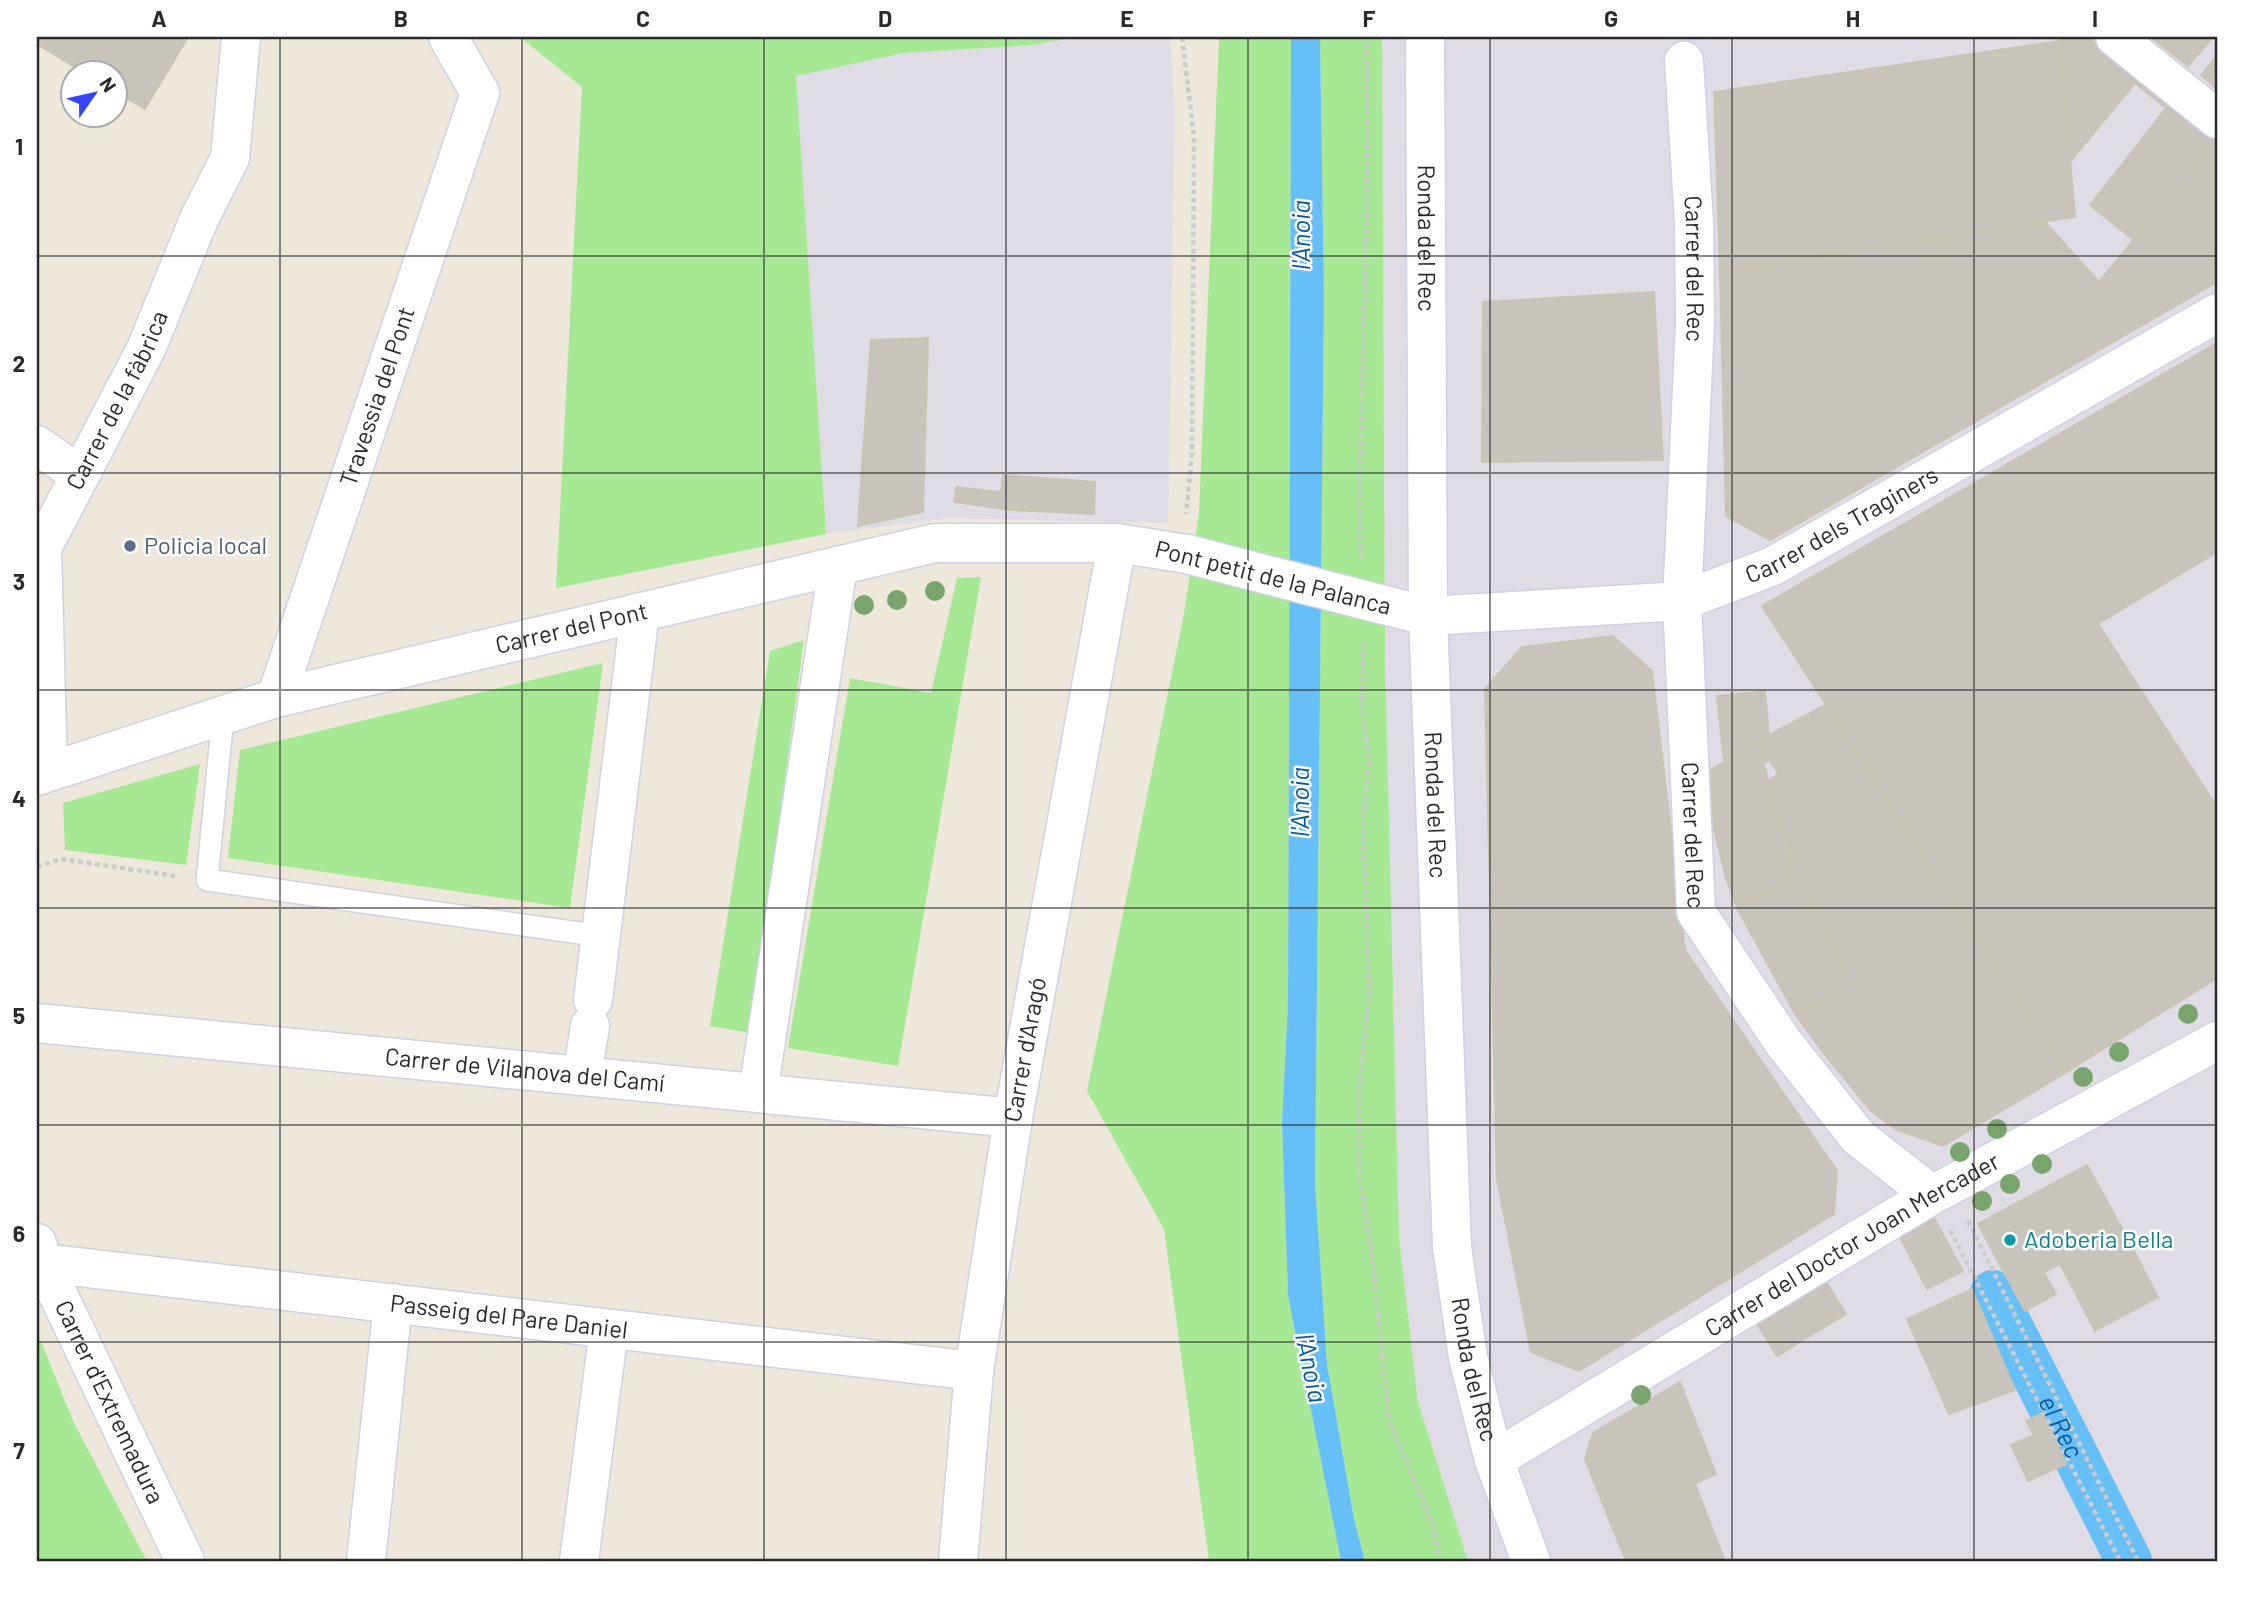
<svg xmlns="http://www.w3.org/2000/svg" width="2254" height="1598" font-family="Barlow,sans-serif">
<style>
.industrial{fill:#e0dce5}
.green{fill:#a6e893}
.water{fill:#66bff7}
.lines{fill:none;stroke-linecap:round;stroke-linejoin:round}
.canal{stroke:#66bff7;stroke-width:46}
.building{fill:#c8c4bb;stroke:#c9c4b4;stroke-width:2}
.lane-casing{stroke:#d0d1e4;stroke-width:24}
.street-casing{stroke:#d0d1e4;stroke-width:41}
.secondary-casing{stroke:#d0d1e4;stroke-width:41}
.path{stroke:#ccc;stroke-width:4.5;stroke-dasharray:5 3.5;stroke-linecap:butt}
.lane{stroke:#fff;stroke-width:21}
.street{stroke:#fff;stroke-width:38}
.secondary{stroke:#fff;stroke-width:38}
.street-bridge-casing{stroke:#d0d1e4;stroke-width:41;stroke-linecap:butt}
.street-bridge{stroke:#fff;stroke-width:38}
.tree{fill:#7aa46e}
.grid{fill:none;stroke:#2a2a2a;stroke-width:2;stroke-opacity:0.55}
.service-dot{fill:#5c6f8a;stroke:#fff;stroke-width:2.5}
.culture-dot{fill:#0f9aa8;stroke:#fff;stroke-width:2.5}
.labels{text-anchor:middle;stroke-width:5;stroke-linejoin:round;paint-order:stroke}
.street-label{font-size:24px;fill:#2a2a2a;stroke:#fff}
.service-label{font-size:24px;fill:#4e5e75;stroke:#fff;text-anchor:start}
.culture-label{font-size:24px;fill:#0d838f;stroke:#fff;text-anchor:start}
.water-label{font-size:26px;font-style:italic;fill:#0459a4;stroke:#fff}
.neatline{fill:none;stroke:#2a2a2a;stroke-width:2.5}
.grid-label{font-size:23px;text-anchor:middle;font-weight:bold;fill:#2a2a2a}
</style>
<rect width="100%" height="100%" fill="#ede8db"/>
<path class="industrial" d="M1077,37h93l5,70 -7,416 -218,-5 -124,16 -30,-459 108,-22 128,-8z
M1382,37h835v1524h-749l-50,-159 -19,-164 -14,-586z"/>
<path class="green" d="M520,37h557l-45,8 -128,8 -108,23 30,458 -270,54 26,-501z
M1219,37h72l-3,965 -6,120 6,174 53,265h-132l-45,-332 -77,-138 97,-477 15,-101z
M1320,37h62l3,615 14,586 19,164 50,159h-103l-11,-42 -27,-155 -12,-181 9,-889z
M981,577l-83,489 -110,-18 62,-370 81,15 26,-115z
M804,640l-54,393 -40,-7 60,-375z
M603,663l-33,245 -342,-50 12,-108z
M200,764l-14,101 -121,-15 -2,-47z
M37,1332l37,91 73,138h-110z"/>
<path class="water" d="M1291,37h29l4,257 -9,889 12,181 27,155 11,42h-24l-53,-265 -6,-174 6,-120z"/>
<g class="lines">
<path class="canal" id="s1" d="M1993,1293l136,268"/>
</g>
<path class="building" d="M37,37h151l-43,72 -29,-17v-18h-30l-49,-30z
M2060,37h27l129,102 -82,101 -44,-35 76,-97 -31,-25 -65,79z
M2151,37h62l-25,29z
M2060,41l15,176 -355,54 -6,-179z
M2217,56v33l-16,-14z
M2216,139l1,143 -447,258 -44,-24 -6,-245 326,-48 53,59z
M1654,292l9,168 -181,2 1,-160z
M928,338l-5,174 -65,14 13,-186z
M2217,343v209l-119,72 119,183v171l-152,95 -303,-467z
M1003,475l92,7 -1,32 -82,-4 -58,-8 2,-15 45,5z
M1613,636l39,35 33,279 152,221 -3,43 -255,157 -48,-19 -34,-173 -12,-490 37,-42z
M1765,691l4,44 -45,27 -7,-66z
M1825,705l240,368 -122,73 -48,-17 -24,-18 -46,-56 57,-36 -29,-36 -59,-106 -7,-18 4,-2 -21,-77 8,-6 -8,-14 -5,3 -7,-22z
M1758,741l36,136 -57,31 -11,-30 -25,-102z
M1794,877l59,106 -58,31 -58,-106z
M1853,983l29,36 -57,36 -30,-41z
M2087,1165l36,65 -110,59 -35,-65z
M1933,1216l30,55 -36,18 -27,-52z
M2123,1230l35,67 -63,34 -35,-67z
M2044,1273l12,21 -31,17 -12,-22z
M1826,1282l20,32 -69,42 -20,-32z
M1972,1289l43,101 -66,24 -42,-95z
M1680,1382l36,92 -106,48 -25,-63 8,-26z
M2042,1413l24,51 -38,17 -17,-36 23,-10 -8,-14z
M1695,1484l30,77h-99l-16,-39z"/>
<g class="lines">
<g class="lane-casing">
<path id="lane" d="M223,716l-16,164 394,56"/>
</g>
<g class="street-casing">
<g id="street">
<path d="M2115,37l102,82"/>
<path id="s2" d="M1684,61l10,162 1,100 -13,278 14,311 87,130 75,95 74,58"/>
<path d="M37,445l30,21 15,6"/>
<path id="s3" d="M1380,604l48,12 254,-15 91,-35 444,-253"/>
<path id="s4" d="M276,698l204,-605 -32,-56"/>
<path id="s5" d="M48,770l-6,-222 104,-199 53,-130 31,-61 11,-121"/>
<path id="s6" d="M37,776l239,-78 659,-155h182l70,11"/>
<path d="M593,1000l47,-388"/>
<path id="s7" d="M37,1023l976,95"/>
<path d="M582,1076l8,-50"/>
<path d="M758,1093l80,-527"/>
<path id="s8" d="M37,1243l6,20 142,298"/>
<path id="s9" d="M43,1263l931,108"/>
<path id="s10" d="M1494,1460l438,-265 285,-154"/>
<path d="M366,1561l27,-258"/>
<path d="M579,1561l30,-232"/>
<path id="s11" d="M958,1561l16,-190 39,-253 104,-575"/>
</g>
</g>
<g class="secondary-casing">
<g id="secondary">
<path id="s12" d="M1425,37l3,579 24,631 16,110 26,103 37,101"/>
</g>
</g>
<path class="path" d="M1182,37l12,100 -2,317 -6,60
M1361,557l-2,-50 9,-344 -2,-126
M1363,643l-1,63 7,58 -6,57 6,168 -10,101v83l12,73 18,174 44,105 7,36
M37,867l24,-8 114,17
M1968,1221l170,340
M1950,1230l170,331"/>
<use href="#lane" class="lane"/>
<use href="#street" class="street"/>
<use href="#secondary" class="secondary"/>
<g class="street-bridge-casing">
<path id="street-bridge" d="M1187,554l193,50"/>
</g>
<use href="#street-bridge" class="street-bridge"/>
</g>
<g class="tree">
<circle cx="935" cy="591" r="10"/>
<circle cx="897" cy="600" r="10"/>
<circle cx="864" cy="605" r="10"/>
<circle cx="2188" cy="1014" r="10"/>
<circle cx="2119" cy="1052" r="10"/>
<circle cx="2083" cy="1077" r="10"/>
<circle cx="1997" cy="1129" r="10"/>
<circle cx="1960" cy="1152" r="10"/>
<circle cx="2042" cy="1164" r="10"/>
<circle cx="2010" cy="1184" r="10"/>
<circle cx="1982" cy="1201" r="10"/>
<circle cx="1641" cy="1395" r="10"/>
</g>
<path class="grid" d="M280,37v1524M522,37v1524M764,37v1524M1006,37v1524M1248,37v1524M1490,37v1524M1732,37v1524M1974,37v1524M37,256h2180M37,473h2180M37,690h2180M37,908h2180M37,1125h2180M37,1342h2180"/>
<circle class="service-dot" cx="130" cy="546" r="7"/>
<circle class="culture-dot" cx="2010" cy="1240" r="7"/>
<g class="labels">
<g class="street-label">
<text dy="8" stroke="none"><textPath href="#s12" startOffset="201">Ronda del Rec</textPath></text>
<text dy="8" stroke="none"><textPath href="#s2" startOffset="208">Carrer del Rec</textPath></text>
<text dy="8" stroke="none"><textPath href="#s4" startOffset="318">Travessia del Pont</textPath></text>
<text dy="8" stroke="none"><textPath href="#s5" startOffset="388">Carrer de la fàbrica</textPath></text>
<text dy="8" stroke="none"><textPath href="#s3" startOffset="481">Carrer dels Traginers</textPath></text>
<text transform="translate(1273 578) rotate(14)" y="8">Pont petit de la Palanca</text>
<text dy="8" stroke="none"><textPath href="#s6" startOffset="555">Carrer del Pont</textPath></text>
<text dy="8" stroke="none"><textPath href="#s12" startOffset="768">Ronda del Rec</textPath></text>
<text dy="8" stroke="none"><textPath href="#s2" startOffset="775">Carrer del Rec</textPath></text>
<text dy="8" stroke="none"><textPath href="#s11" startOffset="516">Carrer d'Aragó</textPath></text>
<text dy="8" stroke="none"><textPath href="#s7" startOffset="490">Carrer de Vilanova del Camí</textPath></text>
<text dy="8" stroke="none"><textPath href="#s10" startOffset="418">Carrer del Doctor Joan Mercader</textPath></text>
<text dy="8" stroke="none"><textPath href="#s9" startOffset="469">Passeig del Pare Daniel</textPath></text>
<text dy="8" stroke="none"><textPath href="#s12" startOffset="1335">Ronda del Rec</textPath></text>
<text dy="8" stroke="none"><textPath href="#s8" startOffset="175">Carrer d'Extremadura</textPath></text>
</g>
<g class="service-label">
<text x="144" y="554">Policia local</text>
</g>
<g class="culture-label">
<text x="2024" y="1248">Adoberia Bella</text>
</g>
<g class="water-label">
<text transform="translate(1301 235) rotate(-90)" y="9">l'Anoia</text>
<text transform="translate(1300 802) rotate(-90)" y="9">l'Anoia</text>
<text transform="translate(1311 1368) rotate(78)" y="9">l'Anoia</text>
<text dy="9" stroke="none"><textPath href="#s1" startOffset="150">el Rec</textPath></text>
</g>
</g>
<rect width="2254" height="1598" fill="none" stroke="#ffffff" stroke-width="77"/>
<g transform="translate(94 94) rotate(56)"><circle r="33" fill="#ffffff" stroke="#aaaaaa" stroke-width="2"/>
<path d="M0-5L12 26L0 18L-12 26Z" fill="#3643ff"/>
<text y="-10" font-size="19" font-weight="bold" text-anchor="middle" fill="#2a2a2a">N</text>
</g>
<rect x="38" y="38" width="2178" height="1522" class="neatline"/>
<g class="grid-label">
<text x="159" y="27">A</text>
<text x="401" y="27">B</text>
<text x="643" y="27">C</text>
<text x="885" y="27">D</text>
<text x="1127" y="27">E</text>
<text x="1369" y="27">F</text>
<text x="1611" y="27">G</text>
<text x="1853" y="27">H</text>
<text x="2095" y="27">I</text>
<text x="19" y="155">1</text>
<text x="19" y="372">2</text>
<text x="19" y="590">3</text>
<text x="19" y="807">4</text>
<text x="19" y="1024">5</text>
<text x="19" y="1242">6</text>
<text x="19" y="1459">7</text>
</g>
</svg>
